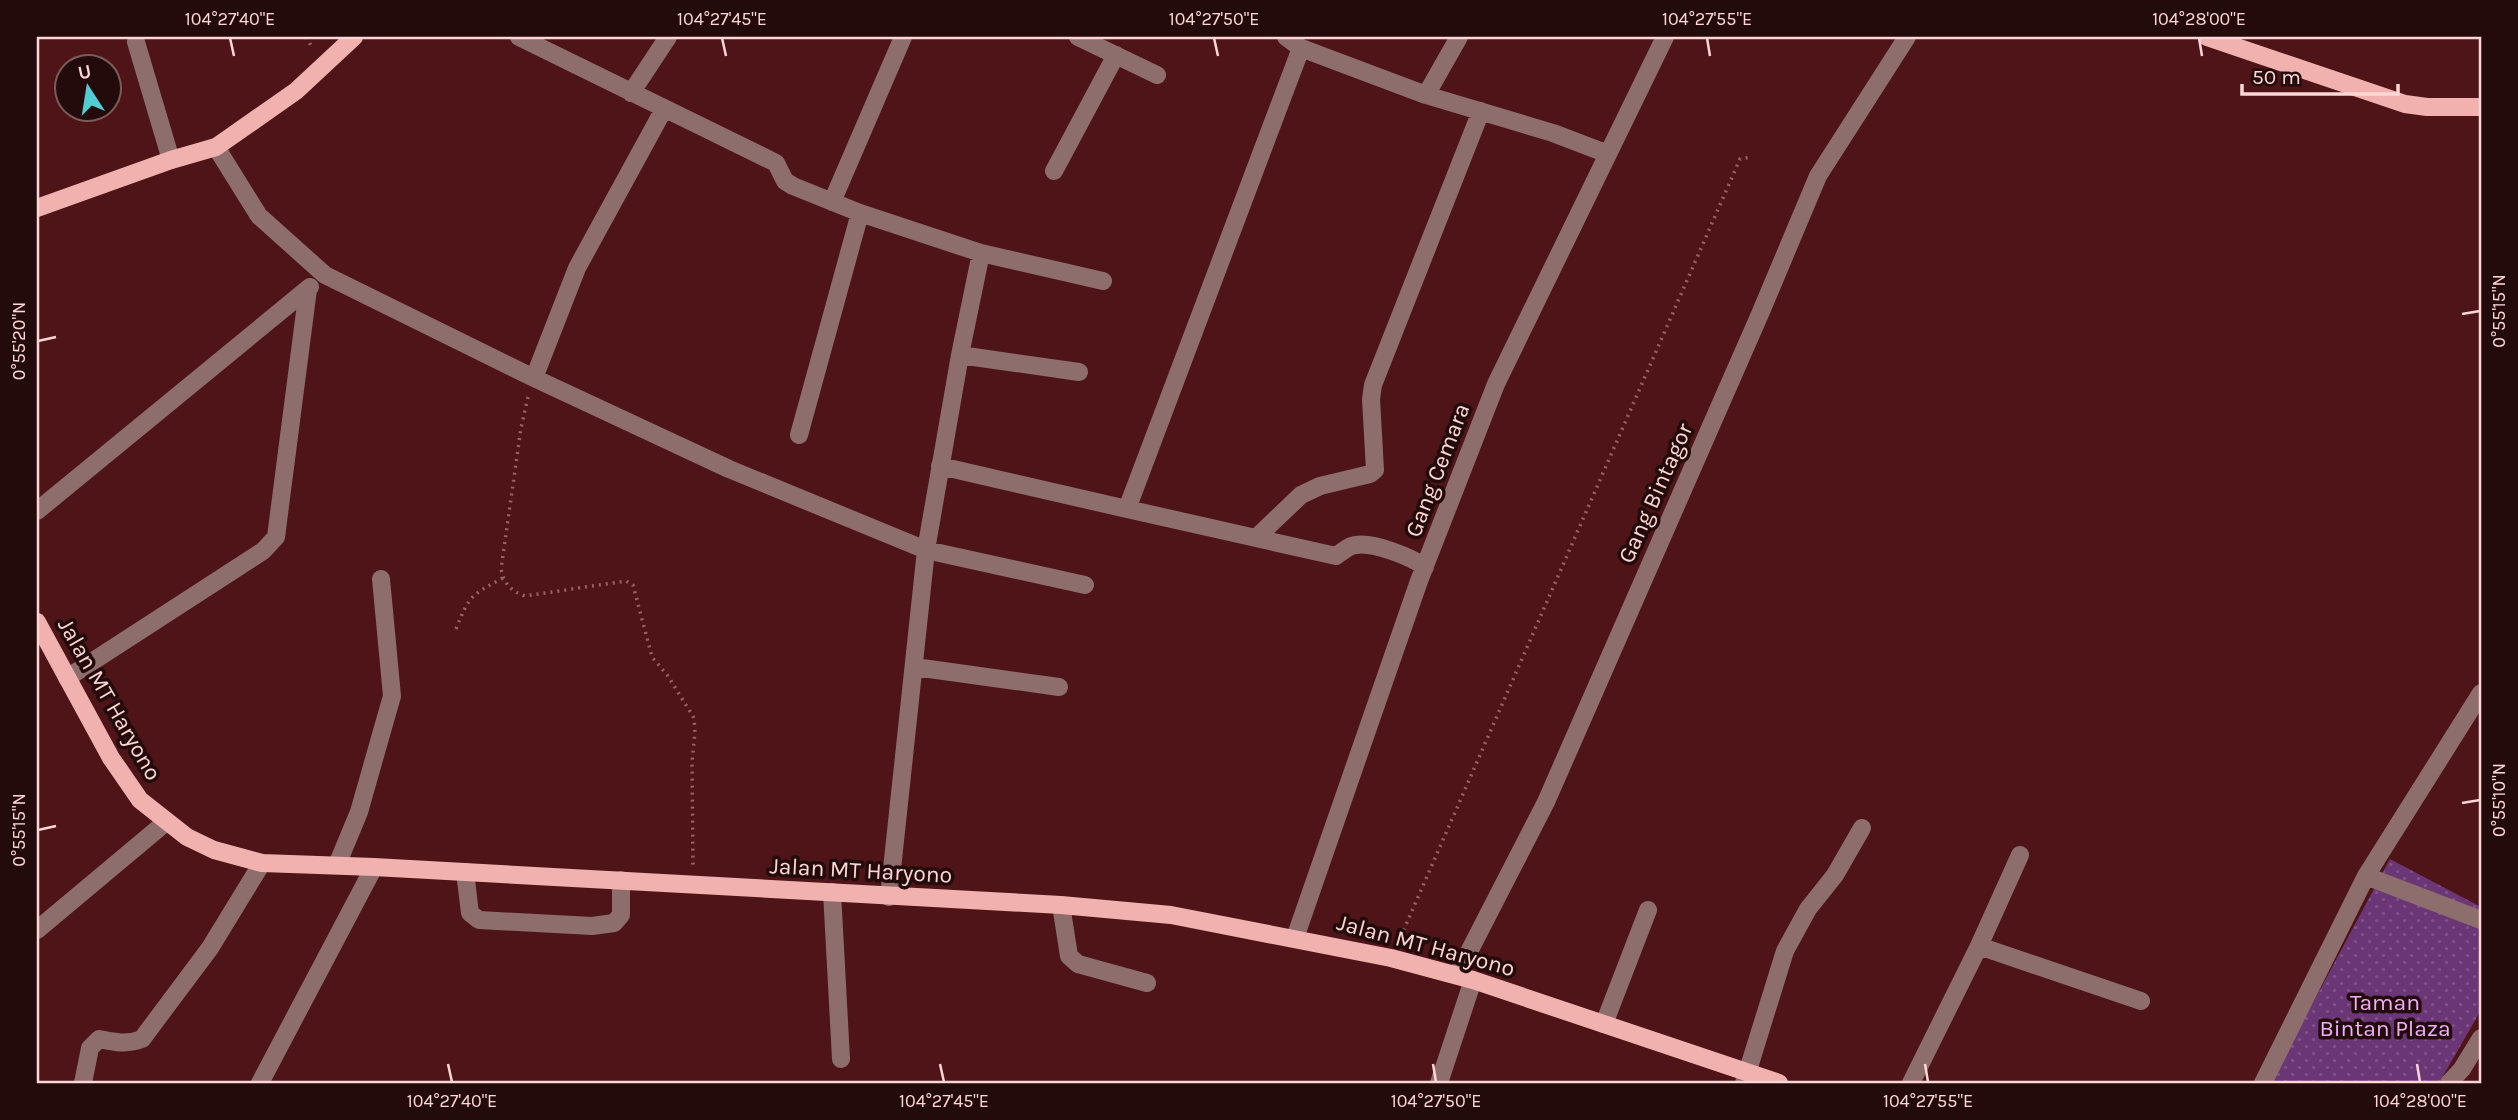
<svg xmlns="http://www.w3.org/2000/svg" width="2518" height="1120" font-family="Karla,sans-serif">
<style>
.grass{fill:url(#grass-dots)}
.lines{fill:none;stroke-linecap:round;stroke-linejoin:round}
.path{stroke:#956365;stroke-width:3.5;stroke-dasharray:2 5;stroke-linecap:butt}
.minor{stroke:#8d6e6d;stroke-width:18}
.major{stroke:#f0b1af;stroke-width:18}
.ticks{fill:none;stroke:#fdd6d5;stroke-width:2.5}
.labels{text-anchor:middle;stroke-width:7;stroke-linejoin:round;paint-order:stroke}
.street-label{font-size:23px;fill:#fdd6d5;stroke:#240b0b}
.park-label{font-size:23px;fill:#eeb0fb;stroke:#240b0b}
.neatline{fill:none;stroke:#fdd6d5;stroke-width:2.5}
.ticks-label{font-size:18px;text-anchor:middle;fill:#fdd6d5}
</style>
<defs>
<pattern id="grass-dots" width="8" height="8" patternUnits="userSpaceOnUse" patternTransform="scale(1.75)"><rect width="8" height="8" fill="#6b3676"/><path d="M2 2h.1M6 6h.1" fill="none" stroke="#815289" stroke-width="1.8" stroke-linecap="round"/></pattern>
</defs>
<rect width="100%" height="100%" fill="#4e1418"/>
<path class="grass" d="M2390,859l91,48v103l-42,73h-169z"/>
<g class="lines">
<path class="path" d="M306,37l7,12
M528,397l-7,31 -20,141c3,15 10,22 24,27l101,-15 7,4 19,72 16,19 26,42 1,14 -3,30 1,105
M456,629c13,-33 15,-34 47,-51
M1398,943l342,-784 11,-2"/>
<path class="minor" d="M519,37l257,126 9,18 8,5 67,27 121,40 122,28
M1078,37l79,38
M1286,37l15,11 125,47 127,38 55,21
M136,42l35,118
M631,93l37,-56
M1426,95l33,-58
M216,147l43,69 66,59 209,103 195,91 197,81 159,35
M1054,171l62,-116
M832,202l71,-165
M960,355l119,17
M534,378l43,-110 87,-159
M799,435l61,-222
M940,466l187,43 174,-461
M1127,509l209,47c6,-4 14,-11 20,-11 18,-3 55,12 69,22
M37,511l273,-224
M1256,538l45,-43 19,-9 50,-12 5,-4 -4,-71 2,-14 108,-274
M915,667l144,20
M67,678l196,-127 13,-14 32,-248
M337,865l22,-53 33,-116 -11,-117
M465,872l5,41 9,7 113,6 22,-3 7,-8v-35
M2366,876l115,44
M832,892l9,167
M889,897l37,-347 34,-195 21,-102
M1061,905l8,51 9,8 69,19
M37,930l129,-108
M1295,938l124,-357 77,-197 169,-347
M1979,946l162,55
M1457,975l89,-173 214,-488 58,-138 89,-139
M1604,1024l44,-114
M83,1083l7,-35 9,-9c15,3 28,6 43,0l68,-91 52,-85
M260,1083l114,-216
M1439,1083l34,-103
M1744,1083l41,-132 23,-42 27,-34 27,-47
M1911,1083l68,-137 41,-91
M2263,1083l103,-207 115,-183
M2449,1083l13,-14 19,-31"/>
<path class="major" d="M2207,37l198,67 22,3h54
M37,208l134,-48 45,-13 80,-56 58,-54
M37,622l74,136 29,42 47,37 27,13 48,13 112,4 687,38 110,10 220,43 82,22 306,103"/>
</g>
<path class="ticks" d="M230,38l4,18M722,38l4,18M1214,38l4,18M1707,38l3,18M2199,38l3,18M2462,314l18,-3M38,341l18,-4M2462,803l18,-3M38,830l18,-4M448,1064l4,18M940,1064l4,18M1433,1064l3,18M1925,1064l3,18M2417,1064l3,18"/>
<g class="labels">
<g class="street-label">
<text transform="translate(1437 470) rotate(-69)" y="8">Gang Cemara</text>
<text transform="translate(1655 493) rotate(-66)" y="8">Gang Bintagor</text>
<text transform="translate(110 699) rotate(60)" y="8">Jalan MT Haryono</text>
<text transform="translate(861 870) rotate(3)" y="8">Jalan MT Haryono</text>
<text transform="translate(1426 945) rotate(15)" y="8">Jalan MT Haryono</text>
</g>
<g class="park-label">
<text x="2385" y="1010">Taman<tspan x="2385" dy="26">Bintan Plaza</tspan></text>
</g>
</g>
<rect width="2518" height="1120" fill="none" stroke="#240b0b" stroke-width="77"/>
<g transform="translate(88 88) rotate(348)"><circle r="33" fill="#240b0b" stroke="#7b5c5c" stroke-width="2"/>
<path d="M0-5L12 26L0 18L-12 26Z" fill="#51ccd3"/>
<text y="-10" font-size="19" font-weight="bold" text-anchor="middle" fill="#fdd6d5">U</text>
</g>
<path d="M2242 84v10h156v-10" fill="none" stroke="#fdd6d5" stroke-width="3.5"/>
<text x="2252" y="84" font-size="21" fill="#fdd6d5" stroke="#240b0b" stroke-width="5" paint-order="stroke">50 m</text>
<rect x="38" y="38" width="2442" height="1044" class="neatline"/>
<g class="ticks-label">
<text x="230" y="25">104°27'40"E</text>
<text x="722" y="25">104°27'45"E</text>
<text x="1214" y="25">104°27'50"E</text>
<text x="1707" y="25">104°27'55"E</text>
<text x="2199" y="25">104°28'00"E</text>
<text transform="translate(2499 311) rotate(-90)" y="6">0°55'15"N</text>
<text transform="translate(19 341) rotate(-90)" y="6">0°55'20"N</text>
<text transform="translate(2499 800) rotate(-90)" y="6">0°55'10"N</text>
<text transform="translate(19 830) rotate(-90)" y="6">0°55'15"N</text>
<text x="452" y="1107">104°27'40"E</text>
<text x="944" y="1107">104°27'45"E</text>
<text x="1436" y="1107">104°27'50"E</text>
<text x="1928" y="1107">104°27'55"E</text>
<text x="2420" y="1107">104°28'00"E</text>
</g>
</svg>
